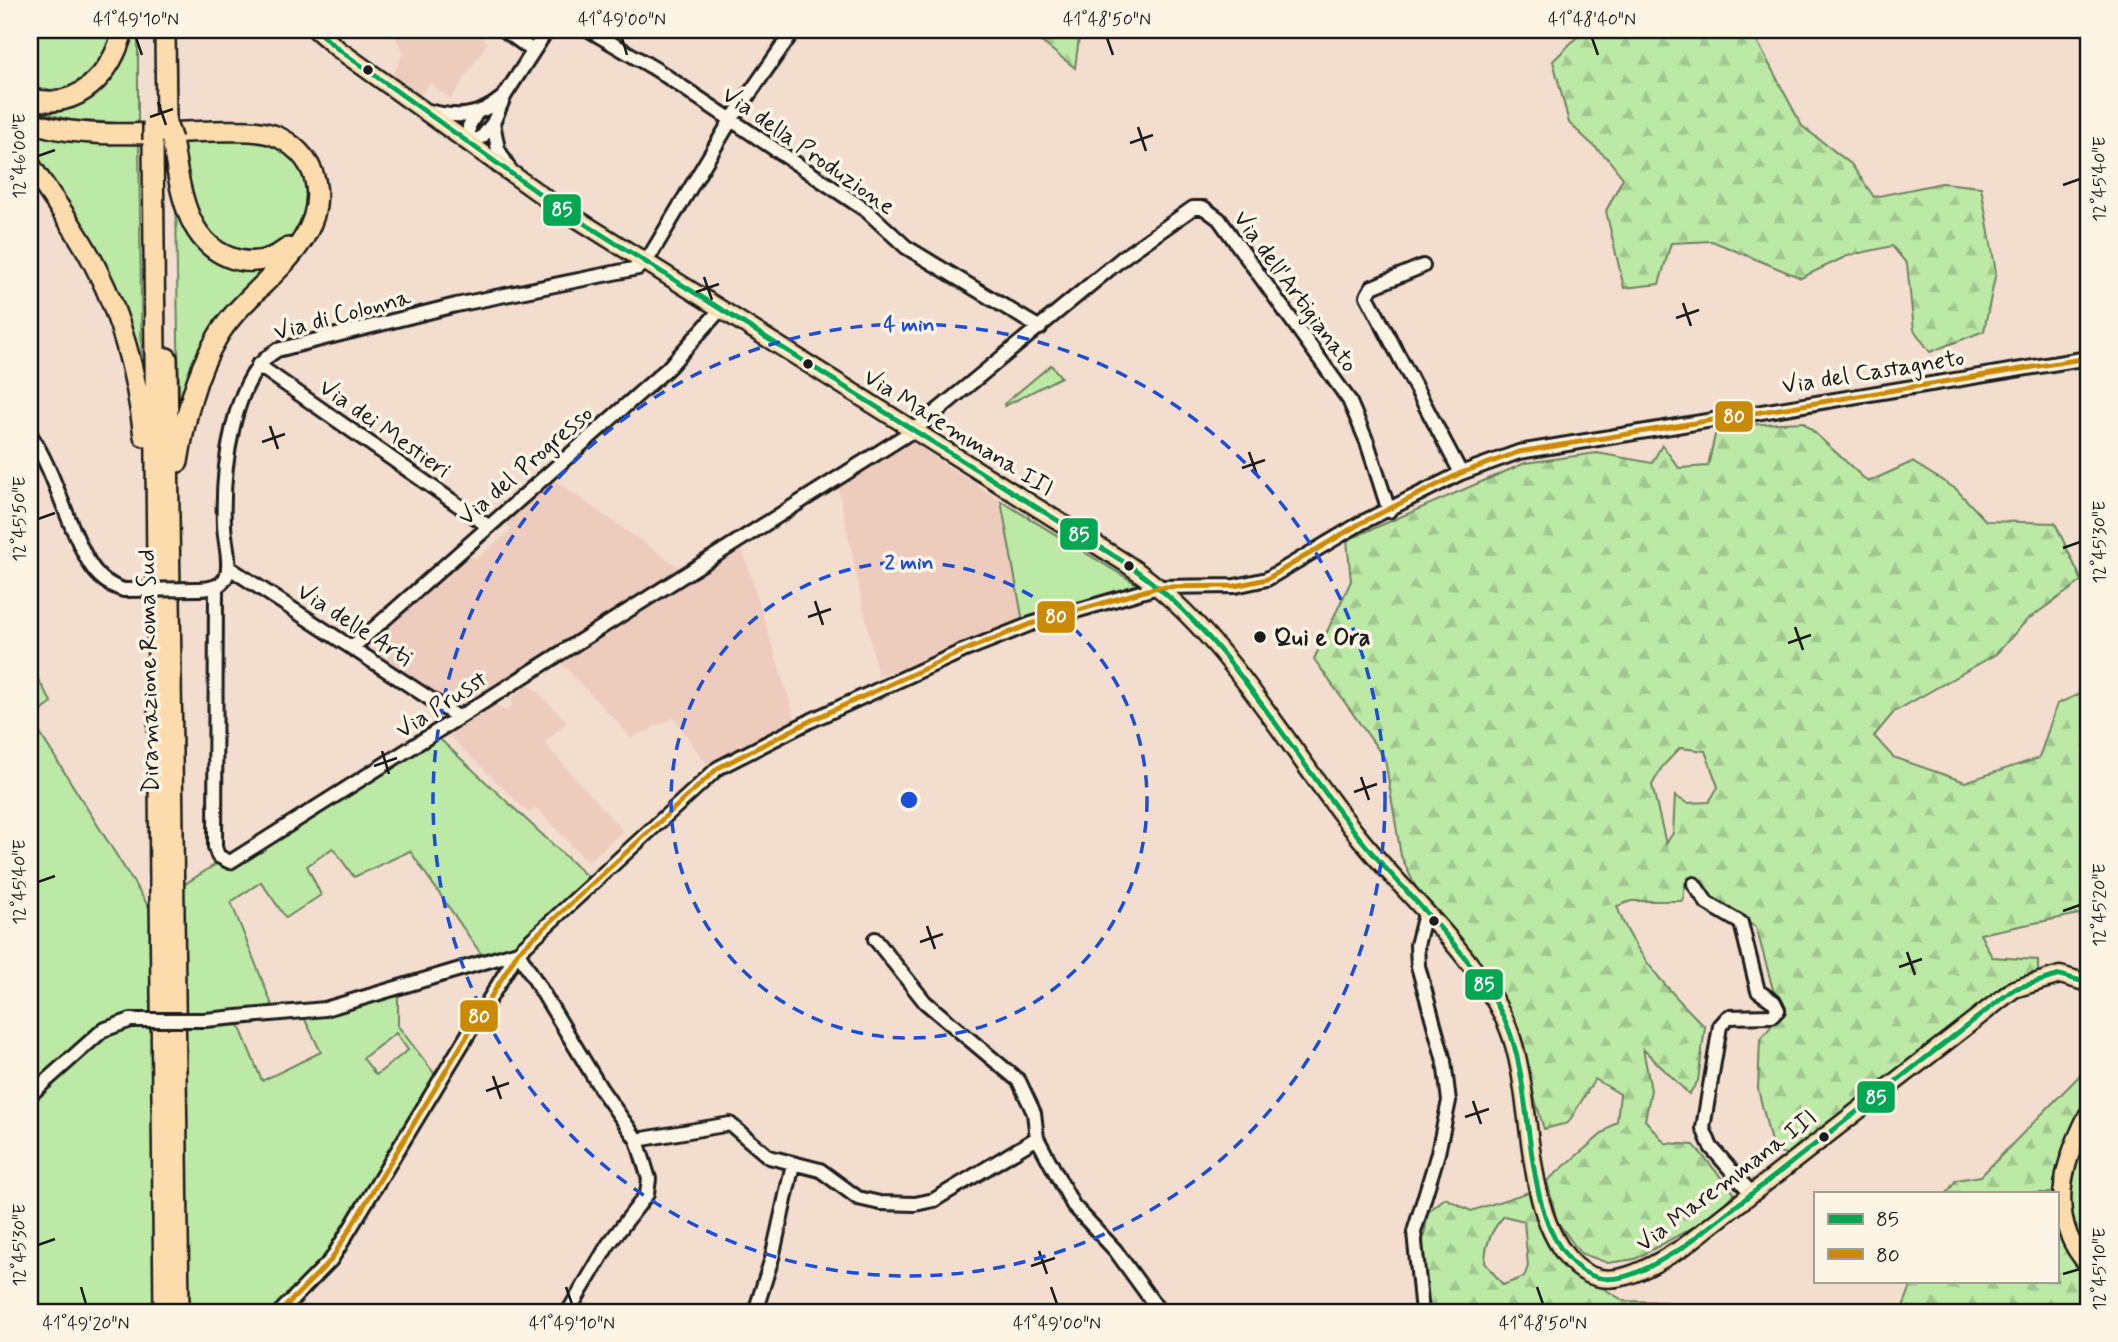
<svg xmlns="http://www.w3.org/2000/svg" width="2118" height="1342" font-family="Mynerve,sans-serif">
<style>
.built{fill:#edccbe}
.grass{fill:#bce9a6;stroke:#6c8261;stroke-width:2;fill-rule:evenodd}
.forest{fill:url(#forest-firs);stroke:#6c8261;stroke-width:2;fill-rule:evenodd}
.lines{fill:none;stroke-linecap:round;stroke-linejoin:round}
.minor-casing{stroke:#1c1c1c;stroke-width:18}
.major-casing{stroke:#1c1c1c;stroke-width:21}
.highway-casing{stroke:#1c1c1c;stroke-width:24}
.minor{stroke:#fcf5e5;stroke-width:12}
.major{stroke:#fcdcac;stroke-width:16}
.highway{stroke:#fcdcac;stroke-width:19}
.minor-bridge-casing{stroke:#1c1c1c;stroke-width:18;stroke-linecap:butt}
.highway-bridge-casing{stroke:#1c1c1c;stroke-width:24;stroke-linecap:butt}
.minor-bridge{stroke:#fcf5e5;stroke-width:12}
.highway-bridge{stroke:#fcdcac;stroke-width:19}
.bus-1-casing{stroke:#fcf5e5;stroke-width:10}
.bus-2-casing{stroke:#fcf5e5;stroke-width:10}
.bus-1{stroke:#00a651;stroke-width:5}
.bus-2{stroke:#cb8a06;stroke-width:5}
.ticks{fill:none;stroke:#1c1c1c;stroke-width:2.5}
.ring{fill:none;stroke:#1d4ed8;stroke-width:3.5;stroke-dasharray:12 9}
.bus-dot{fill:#1c1c1c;stroke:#fcf5e5;stroke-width:2.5}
.labels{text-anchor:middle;stroke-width:7;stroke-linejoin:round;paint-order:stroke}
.street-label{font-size:24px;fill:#1c1c1c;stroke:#fcf5e5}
.poi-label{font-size:24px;font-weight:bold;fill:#1c1c1c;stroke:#fcf5e5;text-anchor:start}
.centre{fill:#1d4ed8;stroke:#fcf5e5;stroke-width:3.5}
.ring-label{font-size:21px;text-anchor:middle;font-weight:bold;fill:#1d4ed8;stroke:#fcf5e5;stroke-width:7;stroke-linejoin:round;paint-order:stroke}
.line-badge{stroke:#fcf5e5;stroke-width:2.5}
.badge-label{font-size:19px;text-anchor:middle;font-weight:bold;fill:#fff}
.neatline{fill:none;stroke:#1c1c1c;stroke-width:2.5}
.ticks-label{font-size:18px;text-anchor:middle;fill:#1c1c1c}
</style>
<defs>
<pattern id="forest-firs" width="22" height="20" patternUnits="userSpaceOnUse" patternTransform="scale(1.75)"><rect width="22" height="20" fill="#bce9a6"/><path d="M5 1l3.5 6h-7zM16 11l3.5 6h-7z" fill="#a1c78e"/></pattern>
</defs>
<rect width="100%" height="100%" fill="#f3ddce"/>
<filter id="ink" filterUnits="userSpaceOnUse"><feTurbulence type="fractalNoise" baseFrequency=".0143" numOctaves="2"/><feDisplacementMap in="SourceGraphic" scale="14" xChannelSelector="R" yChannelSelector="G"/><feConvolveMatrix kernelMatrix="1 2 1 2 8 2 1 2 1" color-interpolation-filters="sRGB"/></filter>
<g filter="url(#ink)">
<path class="built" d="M391,30h90l-1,6 8,6 -37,57 -22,-16 -9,13 -28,-20 12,-24z
M912,442l89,59 22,121 -108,46 -6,-2 -31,10 -40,-188z
M553,479l127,89 -221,139 -7,-1 -76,-51 -3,-4 1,-11 93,-86 9,5 36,-30 -7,-6z
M742,548l53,171 -87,47 -34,-48 -42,20 -71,-75z
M530,684l37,38 -23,21 79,88 -35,31 -52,-54 -7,5 -82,-79 48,-29 11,6 6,-5v-9z"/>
<path class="grass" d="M30,30h86c-13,36 -43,75 -86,58z
M128,30h10v94l-68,-4 -40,-11v-3l35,2z
M30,130l109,10 3,245 -16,-53 -96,-174z
M178,139c29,0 69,-7 96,5 53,23 41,102 -16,108 -6,1 -16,4 -21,2 -13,-5 -25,-17 -36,-24z
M176,201l8,21 79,44 2,4 -86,135z
M1051,365l10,12 -56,29 -1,-2z
M1001,501l137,84 -4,6 -64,15 -47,16z
M30,666l22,37 -21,16 118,188 279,-179 165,154 -75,70 -32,9 -76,-110 -56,26 -21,-29 -26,18 14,29 -35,23 -25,-36 -30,20 45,113 -40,3 26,63 59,-29 -20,-40 97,-24v38l42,55 -109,179 -51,52h-250zM396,1033l12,17 -32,25 -13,-17z"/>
<path class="forest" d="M1026,30h54l-5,38z
M1584,30h167l51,96 49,38 23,33 68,-14 39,4 15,85 -12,59 -54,21 -16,-22 -7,-66 -15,-18 -45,10 -46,22 -89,-37 -41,2 -12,41 -35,4 -18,-77 17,-33 -15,-19 -39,-36 -16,-62z
M1803,422l65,60 44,-20 44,27 30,32 69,2 27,58 -55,39 -31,34 -102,58 -20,24 19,21 72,25 74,-24 18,-54 31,-14v238l-9,-14 -99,20 12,23 46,3v12l-30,10 -219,173 -16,-5 -15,-61 2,-49 20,-25 -24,-88 -54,-29 -17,-14 -2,17h-52l-14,5c15,46 53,86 88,121l-7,54 -9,13 -46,-45 8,41 -6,30 20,23 29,2 40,48 -22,24 -77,42 -27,4 -28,-10 -23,-32 -10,-40 70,-60 3,-27 -25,-15 -27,44 -24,6 -39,-129 -88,-110 -16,-34 -16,-97 -71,-100 37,-78 -4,-41 178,-77 72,-10 55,10 10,-18 17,23 29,-2 9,-40zM1680,748l25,3 13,36 -9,15 -22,1 -12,-7 -2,37 -7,11 -14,-59 10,-18z
M2088,1067v245h-187l12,-31h144v-88h-110l9,-13 25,-4z
M1532,1191l15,49 15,23 62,38 42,1 1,10h-242l-5,-51 8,-49 17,-14 26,13zM1504,1216l20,5 4,45 -4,11 -21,8 -18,-22c0,-18 6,-33 19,-47z"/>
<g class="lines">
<g class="minor-casing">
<path id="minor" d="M504,30l29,21
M589,30l68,40 210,141 39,36 134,81
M428,111c28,7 50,7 74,-13
M476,114l-7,12v16l13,-5 11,-14 12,-28 42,-65
M493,123l5,26 13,23
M1423,266l-51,21 -5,9 94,177
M258,365l230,161
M30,434c27,42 36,90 60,130 8,13 20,22 34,26
M228,567l230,150
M216,587l-1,260 3,9 12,6 684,-432 211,-174 68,-48h11l15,11 130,181 18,42 22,69
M198,589c10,0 23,-1 28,-12 6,-14 -2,-38 -2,-53 -2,-50 7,-147 53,-174l179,-45 182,-37 13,-14 80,-134 63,-90
M353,647l315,-279 52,-58
M1694,884l13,19 34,20 17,68 16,11 4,8 -6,6 -44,1 -8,9 -17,102 8,19 40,46
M875,939l50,63 94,79 15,32 3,25 36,67 42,45 45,62
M518,952l83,137 36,51 93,-16 39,33 51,13 38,28 22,5 35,1 19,-4 103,-62
M205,1020l120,-11 193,-57
M30,1095l73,-65 28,-10
M280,1312l51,-52 187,-308 200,-184 94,-48 151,-69 68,-27 127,-37 77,-1 32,-7 94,-56 100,-50 58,-21 569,-94
M568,1312l40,-67 39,-51 2,-15 -12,-39
M755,1312l17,-54 21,-94
M1422,1312l-8,-80 24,-79 11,-52 -5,-40 -26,-95 -1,-21 8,-31"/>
</g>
<g class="major-casing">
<path id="major" d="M316,30l22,19 220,158 569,357c100,67 161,187 236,278 46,56 115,116 144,183 30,70 12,190 69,241 34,30 74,0 106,-18l332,-259 46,-14 28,8
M2088,1114c-26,50 -42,105 0,151"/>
</g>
<g class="highway-casing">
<path id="highway" d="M165,30l1,93
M30,98c48,15 83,-26 93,-68
M30,121c47,20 132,11 184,10 20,0 40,-2 59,4 19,7 37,24 42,45 15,67 -67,105 -97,156 -23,38 -33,82 -40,126
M153,140l11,1172
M172,140c8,45 12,107 66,120 18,4 36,-1 50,-12
M30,165c23,34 49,68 67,105 26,51 40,109 47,166
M167,358l12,954"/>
</g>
<use href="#minor" class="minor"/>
<use href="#major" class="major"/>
<use href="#highway" class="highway"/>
<g class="minor-bridge-casing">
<path id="minor-bridge" d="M124,590l74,-1
M131,1020h74"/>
</g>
<g class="highway-bridge-casing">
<path id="highway-bridge" d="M153,123v17
M166,123l6,17"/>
</g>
<use href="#minor-bridge" class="minor-bridge"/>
<use href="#highway-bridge" class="highway-bridge"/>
<g class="bus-1-casing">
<path id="bus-1" d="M316,30l22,19 220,158 569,357c100,67 161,187 236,278 46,56 115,116 144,183 30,70 12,190 69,241 34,30 74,0 106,-18l332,-259 46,-14 28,8"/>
</g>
<g class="bus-2-casing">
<path id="bus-2" d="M280,1312l51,-52 187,-308 200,-184 94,-48 151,-69 68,-27 127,-37 77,-1 32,-7 94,-56 100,-50 58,-21 569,-94"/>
</g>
<use href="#bus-1" class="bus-1"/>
<use href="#bus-2" class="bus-2"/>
</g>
</g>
<path class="ticks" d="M136,38l6,17M622,38l5,17M1107,38l6,17M1592,38l6,17M158,102l8,23M150,117l23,-8M1138,127l8,24M1130,143l23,-8M38,156l17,-6M2063,185l17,-6M704,277l8,23M696,292l23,-8M1683,303l8,23M1676,318l23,-8M270,426l8,23M262,442l23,-8M1249,452l8,23M1242,468l23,-8M38,519l17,-6M2063,548l17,-6M815,601l8,24M808,617l23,-8M1795,627l8,23M1788,643l23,-8M382,751l7,23M374,766l23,-8M1361,777l8,23M1354,792l23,-8M38,882l17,-6M2063,911l17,-6M927,926l8,23M920,942l23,-8M1907,952l8,23M1899,967l23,-8M493,1076l8,23M486,1091l23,-8M1473,1101l8,23M1465,1117l24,-8M38,1245l17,-6M1039,1251l8,23M1031,1266l24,-8M2063,1274l17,-5M81,1287l5,17M566,1287l6,17M1051,1287l6,17M1537,1287l6,17"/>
<g class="ring">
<circle cx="909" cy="800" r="238"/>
<circle cx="909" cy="800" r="476"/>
</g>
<g class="bus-dot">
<circle cx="368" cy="70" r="6"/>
<circle cx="808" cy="364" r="6"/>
<circle cx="1129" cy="566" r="6"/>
<circle cx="1260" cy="637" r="7"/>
<circle cx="1434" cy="921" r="6"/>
<circle cx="1824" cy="1137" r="6"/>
</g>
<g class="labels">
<g class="street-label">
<text transform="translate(809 150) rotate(35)" y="8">Via della Produzione</text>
<text transform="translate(1296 291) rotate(54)" y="8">Via dell'Artigianato</text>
<text transform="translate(342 314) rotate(-15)" y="8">Via di Colonna</text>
<text transform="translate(1873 371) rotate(-9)" y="8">Via del Castagneto</text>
<text transform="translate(385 428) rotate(35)" y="8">Via dei Mestieri</text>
<text transform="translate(959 432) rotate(32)" y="8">Via Maremmana III</text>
<text transform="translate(525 465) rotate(-41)" y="8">Via del Progresso</text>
<text transform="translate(355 624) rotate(33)" y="8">Via delle Arti</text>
<text transform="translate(148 671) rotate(-91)" y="8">Diramazione Roma Sud</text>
<text transform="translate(441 704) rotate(-33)" y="8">Via Prusst</text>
<text transform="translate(1726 1180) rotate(-37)" y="8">Via Maremmana III</text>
</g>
<g class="poi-label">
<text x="1274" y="645">Qui e Ora</text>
</g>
</g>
<circle cx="909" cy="800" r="10" class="centre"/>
<g class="ring-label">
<text x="909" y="331">4 min</text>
<text x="909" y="569">2 min</text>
</g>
<g class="line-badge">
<rect x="542" y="193" width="40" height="34" rx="7" fill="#00a651"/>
<rect x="1714" y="400" width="40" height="33" rx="7" fill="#cb8a06"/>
<rect x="1059" y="517" width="40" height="34" rx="7" fill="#00a651"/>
<rect x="1036" y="600" width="40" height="34" rx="7" fill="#cb8a06"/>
<rect x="1464" y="968" width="40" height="33" rx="7" fill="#00a651"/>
<rect x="459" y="999" width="40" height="34" rx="7" fill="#cb8a06"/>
<rect x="1856" y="1080" width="40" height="34" rx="7" fill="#00a651"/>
</g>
<g class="badge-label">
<text x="562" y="216">85</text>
<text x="1734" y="423">80</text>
<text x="1079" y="541">85</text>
<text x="1056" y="623">80</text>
<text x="1484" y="991">85</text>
<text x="479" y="1023">80</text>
<text x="1876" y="1104">85</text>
</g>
<rect width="2118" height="1342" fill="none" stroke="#fcf5e5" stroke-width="77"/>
<rect x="1814" y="1192" width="245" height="91" fill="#fcf5e5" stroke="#a29e95" stroke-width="2"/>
<rect x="1828" y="1214" width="35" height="10" fill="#00a651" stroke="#a29e95" stroke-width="2"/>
<text x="1876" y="1226" font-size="21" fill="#1c1c1c">85</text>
<rect x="1828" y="1249" width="35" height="10" fill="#cb8a06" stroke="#a29e95" stroke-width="2"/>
<text x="1876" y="1262" font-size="21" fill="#1c1c1c">80</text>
<rect x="38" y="38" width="2042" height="1266" class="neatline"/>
<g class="ticks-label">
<text x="136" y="25">41°49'10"N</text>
<text x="622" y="25">41°49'00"N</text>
<text x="1107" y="25">41°48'50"N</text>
<text x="1592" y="25">41°48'40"N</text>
<text transform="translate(19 156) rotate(-90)" y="6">12°46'00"E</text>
<text transform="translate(2099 179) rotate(-90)" y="6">12°45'40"E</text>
<text transform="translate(19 519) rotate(-90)" y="6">12°45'50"E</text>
<text transform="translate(2099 542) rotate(-90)" y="6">12°45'30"E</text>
<text transform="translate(19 882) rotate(-90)" y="6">12°45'40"E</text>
<text transform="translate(2099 905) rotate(-90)" y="6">12°45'20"E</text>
<text transform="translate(19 1245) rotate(-90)" y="6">12°45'30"E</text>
<text transform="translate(2099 1269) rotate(-90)" y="6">12°45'10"E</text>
<text x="86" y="1329">41°49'20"N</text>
<text x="572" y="1329">41°49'10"N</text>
<text x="1057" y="1329">41°49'00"N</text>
<text x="1543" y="1329">41°48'50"N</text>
</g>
</svg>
